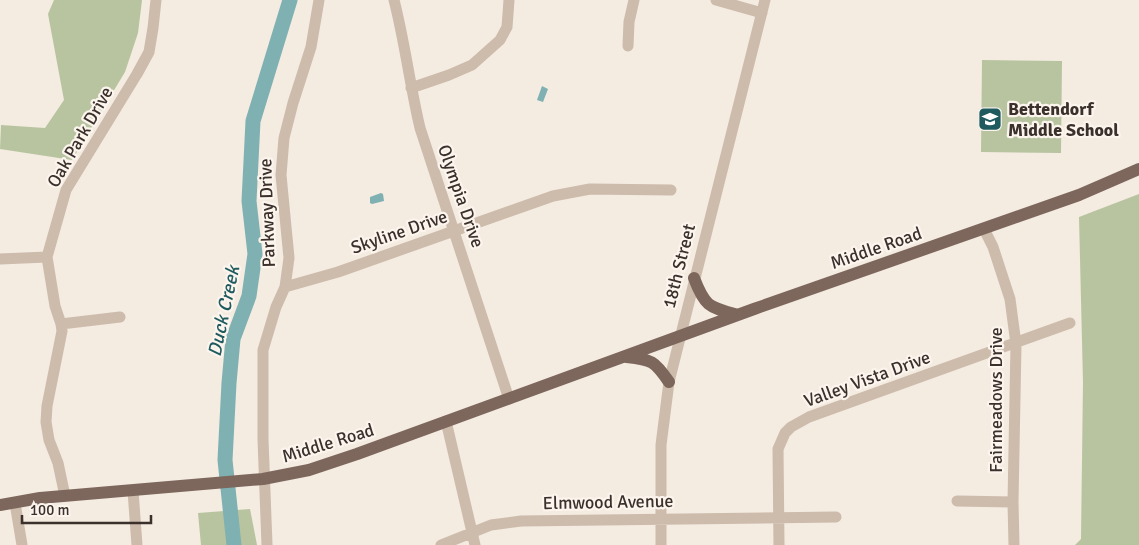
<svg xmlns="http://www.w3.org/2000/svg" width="1139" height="545" font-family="Signika,sans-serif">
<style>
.green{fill:#b8c4a0}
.water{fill:#7fb0b2}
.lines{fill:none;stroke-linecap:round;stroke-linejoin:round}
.river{stroke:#7fb0b2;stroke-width:15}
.minor{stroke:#cdbbac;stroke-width:11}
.major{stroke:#7d675c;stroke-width:12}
.labels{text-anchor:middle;stroke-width:4.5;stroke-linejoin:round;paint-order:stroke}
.poi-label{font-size:18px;font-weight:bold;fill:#3b302b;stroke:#fbf5ee;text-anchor:start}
.street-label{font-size:18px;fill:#3b302b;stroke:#fbf5ee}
.water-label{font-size:19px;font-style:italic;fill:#1f5a5e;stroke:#fbf5ee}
</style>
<rect width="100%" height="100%" fill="#f4ebe1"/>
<path class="green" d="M54,0h88l-4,33 -13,39 -53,88 -72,-11 1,-24 44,3 19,-28 -16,-86z
M982,60l80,1 -1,92 -80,-1z
M1139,194v351h-64l6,-6 2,-157 -4,-165z
M250,509l7,36h-56l-3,-32z"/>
<path class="water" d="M542,86l6,3 -5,13 -6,-2z
M381,193l2,1 1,7 -12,3 -2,-1v-6z"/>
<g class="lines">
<path class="river" d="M234,545l-9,-85 4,-77 4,-44 16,-43 6,-42 -6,-53 4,-80 37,-121"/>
<path class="minor" d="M394,0c11,43 16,86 26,128l89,271
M716,0l46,13
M628,46l1,-24 5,-22
M411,88l38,-13 23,-10 28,-25 7,-13 2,-27
M984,229l9,18 17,52 6,45 -3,158 1,43
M0,259l47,-2
M285,287l53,-15 215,-76 37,-7 81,1
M61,324l59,-7
M446,421l29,124
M133,491l4,54
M65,496l-7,-33 -9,-23 -3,-18 1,-16 15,-75 -1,-7 -6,-18 -8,-49 19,-67 71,-116 12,-22 4,-24 3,-28
M957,501l56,1
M15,503l7,42
M267,545l-4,-106v-89l13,-43 9,-20 4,-29 -8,-83 3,-37 9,-35 18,-56 8,-47
M441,545l50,-20 30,-4 315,-4
M661,545v-100l8,-63 96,-382
M779,545l-1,-96 7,-16 6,-6 18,-10 261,-94"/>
<path class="major" d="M694,278c11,29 15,29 44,37
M626,357c26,3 28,3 43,25
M0,505l40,-7 223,-19 46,-9 48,-16 397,-145 325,-114 60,-26"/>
</g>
<defs>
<g id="school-square" transform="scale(1.25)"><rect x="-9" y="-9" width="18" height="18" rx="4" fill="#1f5a5e" stroke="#fbf5ee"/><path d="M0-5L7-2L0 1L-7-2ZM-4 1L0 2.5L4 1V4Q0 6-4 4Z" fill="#fff"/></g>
</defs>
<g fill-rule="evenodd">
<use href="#school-square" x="990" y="119"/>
</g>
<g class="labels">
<g class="poi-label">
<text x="1008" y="115">Bettendorf<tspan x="1008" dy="21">Middle School</tspan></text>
</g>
<g class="street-label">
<text transform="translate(80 137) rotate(-60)" y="6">Oak Park Drive</text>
<text transform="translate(461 196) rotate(71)" y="6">Olympia Drive</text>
<text transform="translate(267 213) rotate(-92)" y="6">Parkway Drive</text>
<text transform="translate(399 232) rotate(-19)" y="6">Skyline Drive</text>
<text transform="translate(876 248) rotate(-19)" y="6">Middle Road</text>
<text transform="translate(679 266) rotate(-76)" y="6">18th Street</text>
<text transform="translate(867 379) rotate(-20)" y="6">Valley Vista Drive</text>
<text transform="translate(996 400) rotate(-90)" y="6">Fairmeadows Drive</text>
<text transform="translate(328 443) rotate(-17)" y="6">Middle Road</text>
<text transform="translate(608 502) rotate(-1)" y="6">Elmwood Avenue</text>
</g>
<g class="water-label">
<text transform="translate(223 311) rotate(-78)" y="7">Duck Creek</text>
</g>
</g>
<path d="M22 515v8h129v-8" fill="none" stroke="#3b302b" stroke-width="2.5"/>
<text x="30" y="515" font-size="15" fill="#3b302b" stroke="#fbf5ee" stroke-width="4" paint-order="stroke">100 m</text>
</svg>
